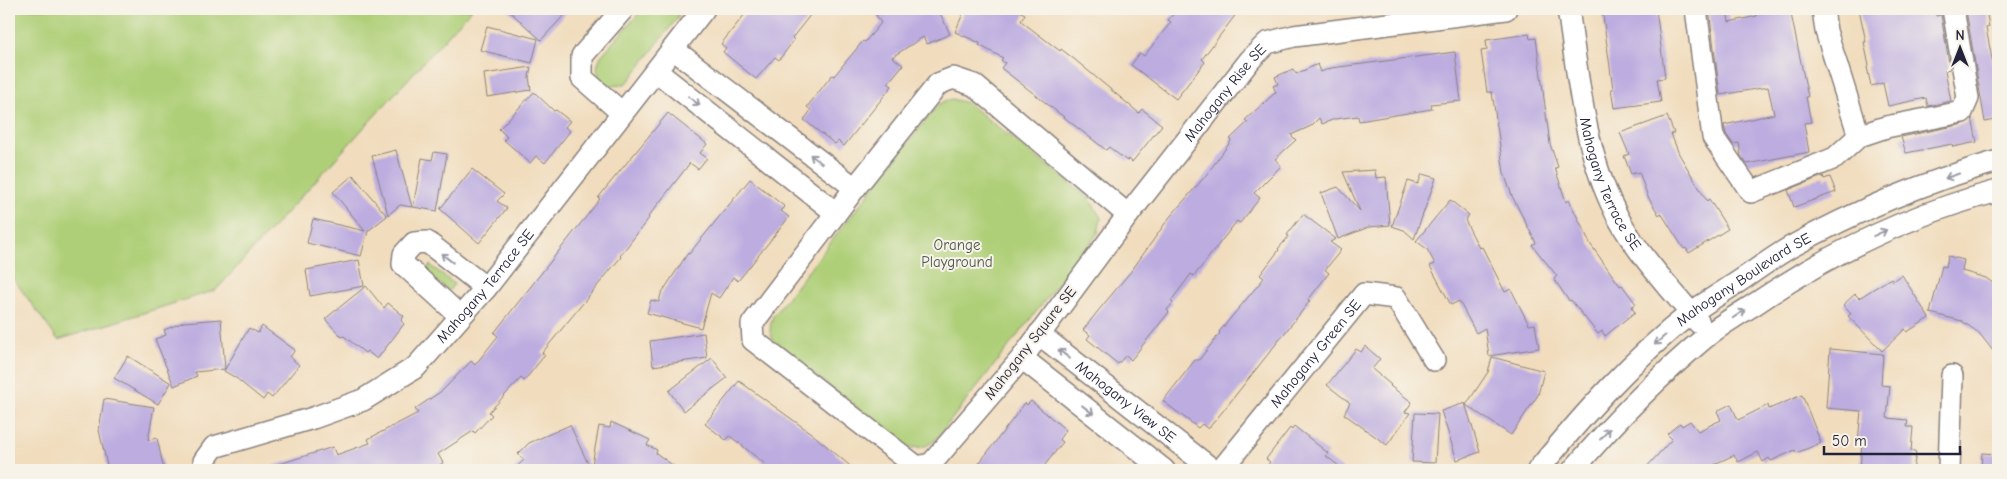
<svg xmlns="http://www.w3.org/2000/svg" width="2007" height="479" font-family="'Comic Neue',sans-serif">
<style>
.green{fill:#aecf77;stroke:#687859}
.building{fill:#bcace0}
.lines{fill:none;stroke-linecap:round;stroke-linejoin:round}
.minor-casing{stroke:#8a807c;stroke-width:24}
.minor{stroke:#fff;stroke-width:21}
.oneway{stroke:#9c9ca7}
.labels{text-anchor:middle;stroke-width:4;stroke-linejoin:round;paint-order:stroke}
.street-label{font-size:15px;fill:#22223b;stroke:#f7f3e8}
.park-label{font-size:15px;fill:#4c564d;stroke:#f7f3e8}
</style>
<rect width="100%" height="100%" fill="#f7f3e8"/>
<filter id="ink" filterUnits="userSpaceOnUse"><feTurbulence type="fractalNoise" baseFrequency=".02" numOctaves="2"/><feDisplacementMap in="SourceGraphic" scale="10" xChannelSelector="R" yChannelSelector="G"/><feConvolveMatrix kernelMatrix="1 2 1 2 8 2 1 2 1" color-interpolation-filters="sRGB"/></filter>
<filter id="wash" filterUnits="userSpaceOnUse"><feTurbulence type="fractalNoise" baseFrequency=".0096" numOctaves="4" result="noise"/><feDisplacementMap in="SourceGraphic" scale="20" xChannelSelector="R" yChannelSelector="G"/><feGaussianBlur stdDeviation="1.12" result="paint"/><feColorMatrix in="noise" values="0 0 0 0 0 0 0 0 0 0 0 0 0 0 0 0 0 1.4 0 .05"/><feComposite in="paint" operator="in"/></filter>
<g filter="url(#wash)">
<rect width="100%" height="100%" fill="#f1ddbe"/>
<path class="green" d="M9,9h463l-256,281 -158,50 -49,-67z
M643,9h37l-2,8 -50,65 -6,3 -12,1c-13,-7 -16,-17 -9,-30z
M952,99l15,4 123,96 11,19 -3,15 -162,206c-10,9 -18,10 -31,7l-130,-103c-6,-10 -6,-16 -2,-27l165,-211 6,-4z
M430,265l24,19 -5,7 -25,-19z"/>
<g id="blocks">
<path class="building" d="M507,9h63l-29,31z
M749,9h66l-23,29 2,2 -15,20 -4,-3 -19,22 -33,-27 3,-4 -5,-4z
M885,9h53l12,25 -23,10 -4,-7 -31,20 11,8 -15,18 4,3 -48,60 -6,-5 -3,3 -31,-24 7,-10 -4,-3 25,-32 2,1 29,-35 2,1 16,-19 -5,-8z
M965,9h50l10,5 -4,7 39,30 1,-2 13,10 65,54 3,-4 20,16 -30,37 -3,-3 -2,2 -18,-14 -3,3 -105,-82 4,-5 -4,-3 2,-2 -24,-13 1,-2 -25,-11z
M1178,9h62l-38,50 3,3 -29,37 -45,-34 9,-12 4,3 27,-34 -3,-2z
M1602,9h54l9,69 -8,1 4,23 -47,6 -3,-19h2z
M1709,9h18l2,13 28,-6 -1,-7h34l18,88h-2l5,25 -7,1 5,29 -62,12 -6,-8 -2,-13 -6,1 -7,-10 -2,-9 50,-11 -6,-27 -48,8z
M1859,9h77v7l5,-1 9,54 -5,1 6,31 -23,5 -2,-8 -38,8 -5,-23 -12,3 -4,-19 2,-1 -5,-24h2z
M1971,9h15l3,18 -3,1 12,62v29l-13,3 -19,-112z
M487,26l51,13 -6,24 -52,-13z
M1529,34l1,5 6,-1 14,106 8,23 -3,1 11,34 3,-2 22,45 29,41 2,-1 14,19 -5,3 4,5 -30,24 -3,-5 -4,3 -27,-34 -2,1 -15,-22 3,-3 -25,-31 4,-2 -24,-47 -8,-23 -12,-81h-5l-6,-41 6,-1 -1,-10z
M1455,52l6,49 -30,3 1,5 -73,12 -1,-5 -23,3 -13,5 -3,-6 -8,8 -20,9 5,5 -21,19 6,7 -27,27 6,5 -20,25 -3,-2 -43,55 -3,-2 -20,27 2,2 -6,7 2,2 -38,48 -5,-5 -8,9 -31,-25 3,-4 -7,-5 15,-19 34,-41 37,-52 38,-44 24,-33 -1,-2 18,-17 -3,-2 31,-28 -3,-6 5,-2 -3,-7 18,-8 3,5 22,-10 3,8 10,-4z
M531,67l-2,10 2,13 -44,7 -3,-23z
M534,92l20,19 2,-1 14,11 -5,6 5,4 -25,32 -9,-7 -6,7 -26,-23 3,-3 -8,-8z
M668,113l39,31 -7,9 7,5 -9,11 -8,-6 -42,54 1,1 -29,38 1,1 -79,96 3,2 -21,26 -3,-3 -32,34 3,3 -17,18 -2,-2 -35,23 5,9 -12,7h-161v-3l63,-20 3,8 34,-12 -2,-4 50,-26 -3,-4 28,-19 28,-29 4,4 23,-29 -4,-3 106,-134 -2,-1 12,-15z
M1667,116l7,17 -3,1 8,20 28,47 2,-2 19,30 -39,24 -3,-5 -2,1 -23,-36 -2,2 -11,-18 -9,-25 -8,2 -7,-18 5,-2 -9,-21z
M1972,118l5,24 -24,5 -1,-3 -46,9 -5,-16 63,-13z
M396,150l16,57 -12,-2 -12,10 -16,-59z
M434,152l13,2 -10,57 -24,-4 9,-49 10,2z
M472,169l32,25 -7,7 10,7 -28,35 -39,-34z
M1375,170l1,8 10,-1 4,48 -21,2 -31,12 -17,-46 17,-6 22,24 -17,-39z
M1422,174l14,4 -22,61 -10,-9 -12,-4 16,-45 10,3z
M353,175l34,41 -19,15 -7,25 -54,-13 6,-24 52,12 -32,-39z
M1823,176l1,3 6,-2 6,15 -42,15 -6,-17z
M750,179l35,28 -4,4 8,6 -51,64 -5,-4 -14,21 -8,-5 -10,35 -54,-15 4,-13 8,2 2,-8 27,-41 1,1z
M1450,200l19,15 -4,5 14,28 3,-1 23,45 6,-3 18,36 6,-1 4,24 -50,8 -4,-28 -9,5 -17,-32 -8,4 -21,-39 5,-2 -8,-15 -11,-8z
M1303,214l33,25 -6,3 11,8 -16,20 4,3 -21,27 2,1 -87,110 -15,18 -6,-5 -4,4 -35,-27 32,-41h4l21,-27 -1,-1 45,-54 -4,-3 19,-25 -1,-1 11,-13 -2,-1z
M1948,256l16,4 -2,11 24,7 12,9v70l-19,-24 -17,-12 -32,-8 12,-47 4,1z
M359,260l5,26 -54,10 -4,-26z
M1902,275l27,43 -22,14 -2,-3 -23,22 -34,-35 3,-2 -8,-9 12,-11 4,4 32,-20 2,3z
M366,286l18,22 4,-5 16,13 -3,5 3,3 -27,35 -10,-8 -2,2 -21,-17 -2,1 -17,-18z
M221,319l4,50 -30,3 2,4 -23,10 -19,-47 11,-4 -2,-5 20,-8z
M262,326l33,24 -5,7 9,8 -27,33 -5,-4 -4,6 -27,-22 -12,-7 25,-43 9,5z
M704,333l3,25 -54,8 -3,-25z
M1365,346l15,13 -8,10 19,16 -1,1 22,16 -7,10 5,1 -23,32 -43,-31 6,-11 -23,-18 29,-36 5,3z
M1830,349l53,5 -2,31 9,1 -3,32 21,2 -1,7h6l-2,24h4l1,3 -3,16h-53l2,-28h-4l3,-31 -35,-3z
M128,356l43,27 -13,21 -44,-26z
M1492,357l52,14 -6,24 -27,40 -45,-30 22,-33z
M712,358l15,20 -43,33 -15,-20z
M739,381l72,52 44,37h-97l7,-6 -35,-28 -4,4 -21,-16z
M1802,395l19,48 -25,10 -1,-3 -24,11 -2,-3 -6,4 -5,-10 -20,10 -4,-7 -17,8 -9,7h-64l28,-31 -5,-5 13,-11 2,3 8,-5 8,10 23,-11 -4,-9 14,-7 7,16 30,-15 1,4z
M104,399l50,8 -6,33 9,-2 7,32h-56l-9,-40z
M1031,401l35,29 -7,9 4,3 -22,28h-67l51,-67 2,2z
M1465,403l15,49 -23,8 -16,-49z
M1415,413l23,1 -3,49 -23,-1z
M611,422l39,18 -3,5 10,5 -1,3 23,17h-88l8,-44 11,2z
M570,425l21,45h-78l11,-10 -6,-6 11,-11z
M1294,426l34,27 -2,3 18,14h-80l6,-8 -4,-3 24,-31 2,2z
M1982,453l16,1v16h-17z"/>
</g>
</g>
<g filter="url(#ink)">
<use href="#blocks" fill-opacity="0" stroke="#8a807c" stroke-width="1"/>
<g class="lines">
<g class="minor-casing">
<g id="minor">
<path id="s1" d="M1568,9c11,72 16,147 52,212 21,37 52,69 79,102"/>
<path d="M1696,9l17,128 38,55 84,-34 24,-22 27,-9 76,-15 6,-14 -15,-89"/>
<path d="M1823,9l3,22 33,105"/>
<path d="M673,49l182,139"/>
<path d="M656,71l180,142"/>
<path d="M953,78l21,7 154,130 -106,143 -91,106 -14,3 -164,-127 -1,-16 103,-136 83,-104z"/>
<path d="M622,113l-40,-35v-22l41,-47"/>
<path id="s2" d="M1128,215l122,-155 17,-17 27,-7 212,-27"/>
<path d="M460,316l-57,-52 1,-10 10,-11 13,-1 59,46"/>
<path id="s3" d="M1039,334l174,136"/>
<path d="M1022,358l142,112"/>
<path id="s4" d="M207,470l-3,-9 10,-14 99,-29 50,-18 53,-33 70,-79 218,-279"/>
<path id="s5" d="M1221,470l143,-176 32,4 38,62"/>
<path id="s6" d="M1538,470c46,-56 95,-112 153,-157 15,-11 32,-21 47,-31 17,-11 34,-24 51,-34 66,-37 136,-66 209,-87"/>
<path d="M1573,470c41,-48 86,-94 134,-134 15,-12 32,-22 48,-32 75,-51 155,-90 243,-113"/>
<path d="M1949,470l3,-94"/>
</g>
</g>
<use href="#minor" class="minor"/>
</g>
<defs><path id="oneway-shaft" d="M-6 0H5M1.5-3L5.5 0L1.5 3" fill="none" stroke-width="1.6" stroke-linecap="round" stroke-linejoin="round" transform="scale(1.25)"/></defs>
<g class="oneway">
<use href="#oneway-shaft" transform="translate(694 101) rotate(38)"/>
<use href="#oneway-shaft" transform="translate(816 159) rotate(-143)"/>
<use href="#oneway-shaft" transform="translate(1952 176) rotate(161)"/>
<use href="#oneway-shaft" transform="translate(1880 233) rotate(-25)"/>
<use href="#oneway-shaft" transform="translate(447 258) rotate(-142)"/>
<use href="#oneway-shaft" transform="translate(1739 314) rotate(-34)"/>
<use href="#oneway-shaft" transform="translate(1660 340) rotate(139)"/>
<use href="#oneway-shaft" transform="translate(1064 354) rotate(-142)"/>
<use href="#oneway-shaft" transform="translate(1088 410) rotate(38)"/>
<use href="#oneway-shaft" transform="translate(1605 434) rotate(-48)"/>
</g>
</g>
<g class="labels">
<g class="street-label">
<text dy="5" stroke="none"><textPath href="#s2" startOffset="156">Mahogany Rise SE</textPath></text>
<text dy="5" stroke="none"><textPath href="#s1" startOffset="181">Mahogany Terrace SE</textPath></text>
<text dy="5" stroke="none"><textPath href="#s6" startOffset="282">Mahogany Boulevard SE</textPath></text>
<text dy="5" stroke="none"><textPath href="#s4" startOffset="352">Mahogany Terrace SE</textPath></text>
<text transform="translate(1030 343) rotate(-52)" y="5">Mahogany Square SE</text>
<text dy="5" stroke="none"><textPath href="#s5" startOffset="150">Mahogany Green SE</textPath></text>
<text dy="5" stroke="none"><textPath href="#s3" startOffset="110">Mahogany View SE</textPath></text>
</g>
<g class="park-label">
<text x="957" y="250">Orange<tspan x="957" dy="17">Playground</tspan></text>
</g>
</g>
<rect width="2007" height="479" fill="none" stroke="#f7f3e8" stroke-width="30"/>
<g transform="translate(1960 48)" stroke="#f7f3e8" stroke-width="4" paint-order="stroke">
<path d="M0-4L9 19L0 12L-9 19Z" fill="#22223b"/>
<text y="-8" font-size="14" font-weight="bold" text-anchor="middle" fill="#22223b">N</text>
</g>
<path d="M1824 446v8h136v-8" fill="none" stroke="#22223b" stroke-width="2.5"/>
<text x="1832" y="446" font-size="15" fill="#22223b" stroke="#f7f3e8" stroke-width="4" paint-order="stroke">50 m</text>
</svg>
